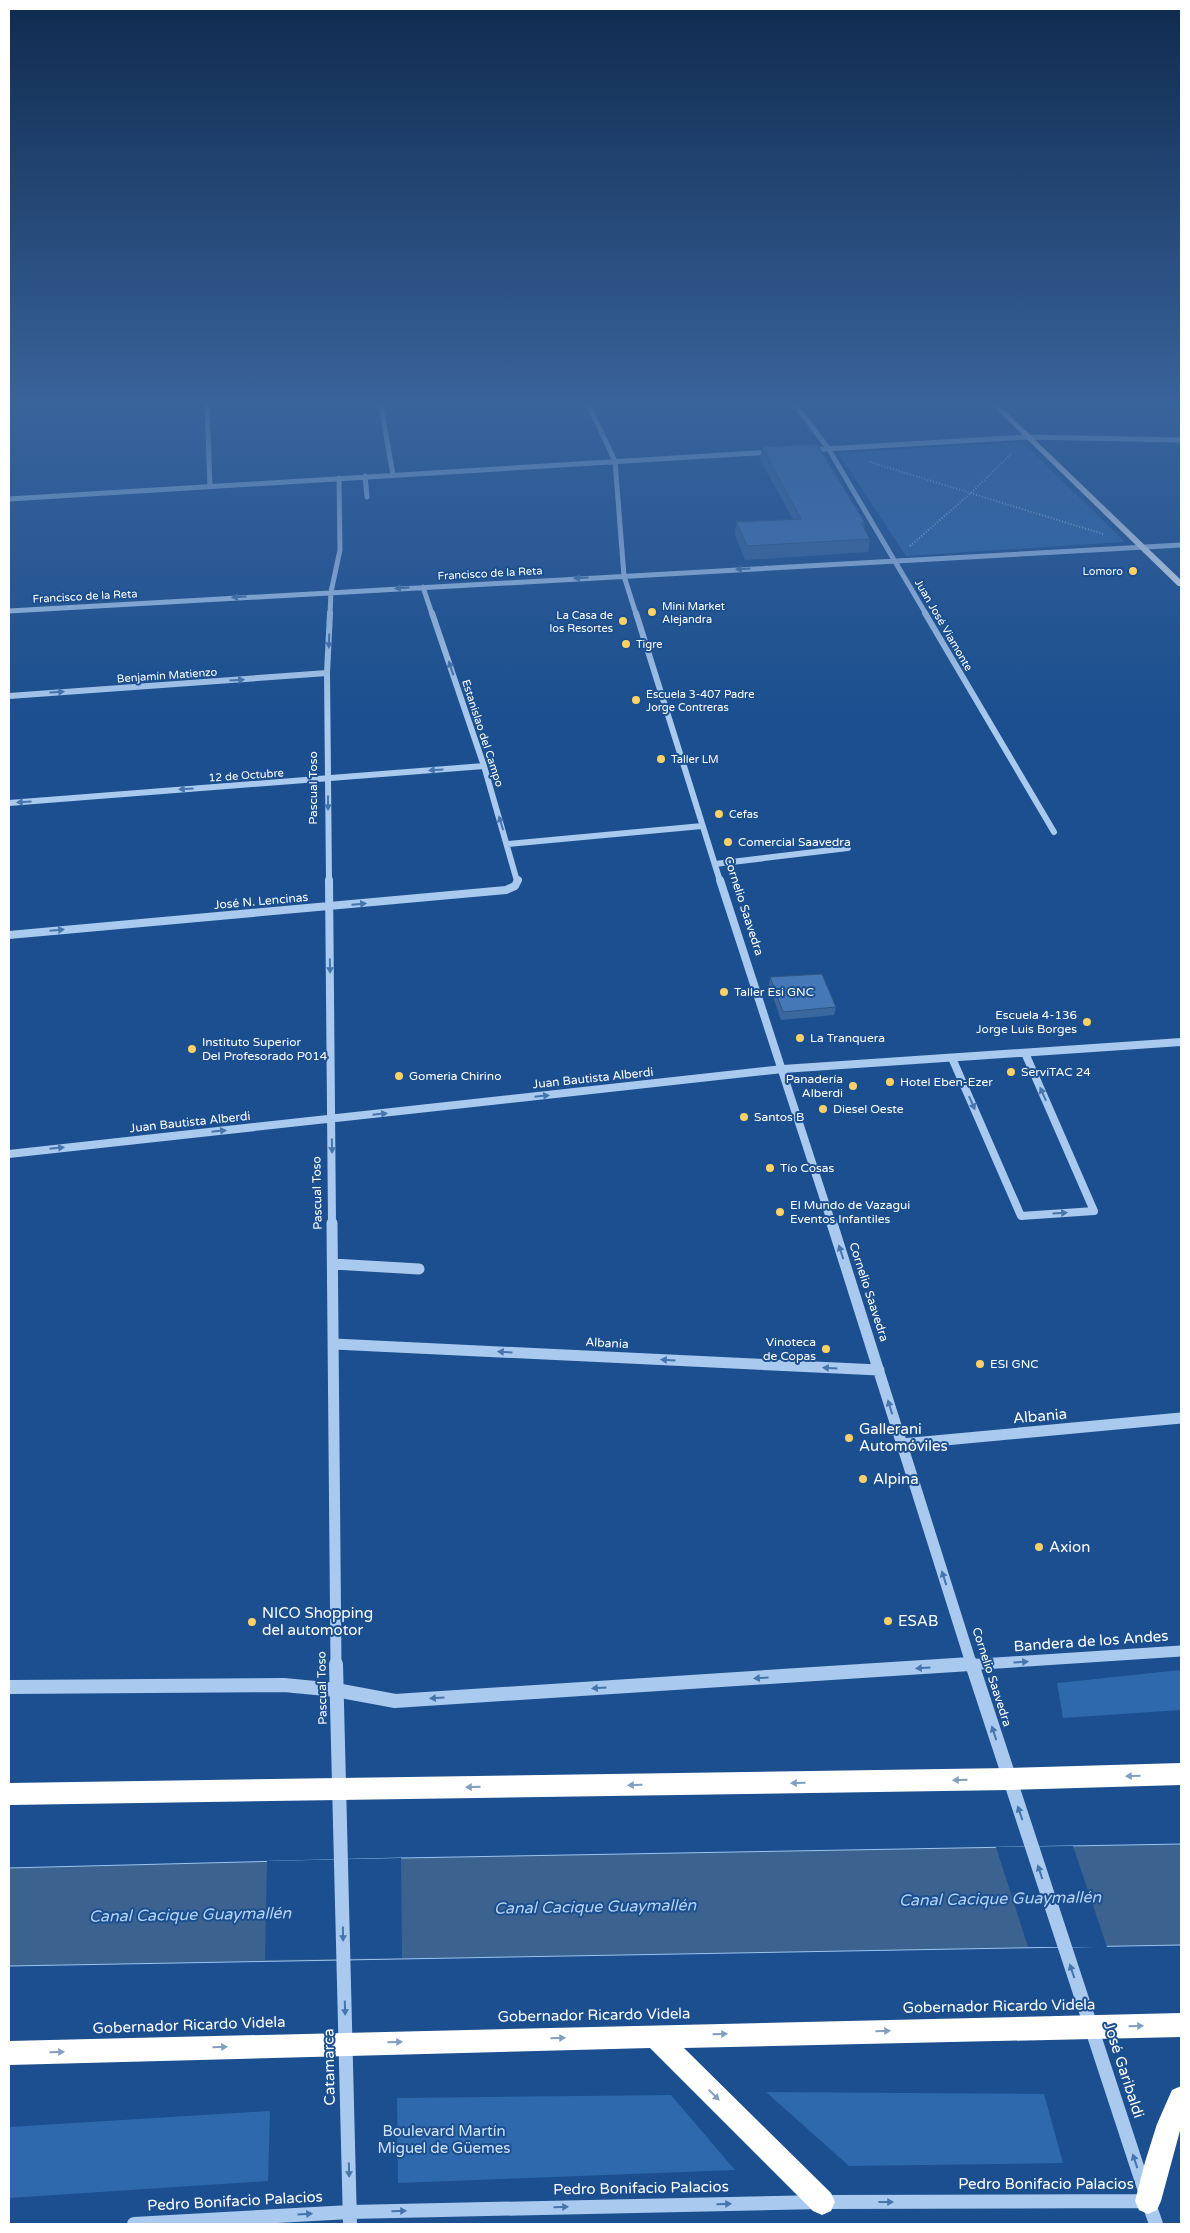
<svg xmlns="http://www.w3.org/2000/svg" width="1190" height="2233" font-family="'Varela Round',sans-serif">
<style>
.green{fill:#2e69ad}
.water{fill:#3c6290;stroke:#9cc4f0}
.pier{fill:#1b4f8f}
.lines{fill:none;stroke-linecap:round;stroke-linejoin:round}
.path{stroke:#a9c9ee;stroke-width:2;stroke-dasharray:1 2;stroke-linecap:butt}
.minor-far4{stroke:#a9c9ee;stroke-width:5}
.minor-far3{stroke:#a9c9ee;stroke-width:6}
.minor-far2{stroke:#a9c9ee;stroke-width:8}
.minor-far1{stroke:#a9c9ee;stroke-width:11}
.minor{stroke:#a9c9ee;stroke-width:14}
.major{fill:#f0f6ff;fill-rule:evenodd}
.highway{fill:#fff;fill-rule:evenodd}
.wall{fill:#3a679d}
.building{fill:#4478b7;stroke:#305480}
.oneway{fill:#4674ac}
.oneway2{fill:#829ec1}
.poi-dot{fill:#ffd166;stroke:#1b4f8f;stroke-width:2}
.labels{text-anchor:middle;stroke-width:4;stroke-linejoin:round;paint-order:stroke}
.far-poi-label{font-size:11px;fill:#fff;stroke:#1b4f8f;text-anchor:start}
.far-street-label{font-size:11px;fill:#fff;stroke:#1b4f8f}
.street-label{font-size:12px;fill:#fff;stroke:#1b4f8f}
.poi-label{font-size:12px;fill:#fff;stroke:#1b4f8f;text-anchor:start}
.near-street-label{font-size:15px;fill:#fff;stroke:#1b4f8f}
.near-poi-label{font-size:15px;fill:#fff;stroke:#1b4f8f;text-anchor:start}
.near-park-label{font-size:15px;fill:#cfe3fa;stroke:#1b4f8f}
.near-water-label{font-size:16px;font-style:italic;fill:#b5d3f5;stroke:#1b4f8f}
</style>
<rect width="100%" height="100%" fill="#1b4f8f"/>
<path class="green" d="M1023,442l102,100 -219,14 -68,-103z
M1181,1670v40l-118,8 -6,-35z
M766,2092l278,2 19,69 -214,3z
M671,2095l64,75 -337,13 -1,-85z
M270,2111l-2,70 -259,17v-71z"/>
<path class="water" d="M1181,1844v101l-1172,21v-98l392,-10z"/>
<path class="pier" d="M1073,1846l34,101h-79l-32,-100z
M401,1858l1,100 -137,2 2,-99z"/>
<g class="lines">
<path class="path" d="M870,462l233,72
M910,546l61,-53 41,-40"/>
<path class="minor-far4" d="M207,406l3,80
M381,406l12,69
M589,406l26,55 9,115 12,38
M796,406l32,42 98,166
M809,450l219,-13 153,3
M365,476l2,21
M9,499l763,-47
M423,587l9,27
M9,611l1172,-66
M330,614l1,-22 9,-42 -1,-72"/>
<path class="minor-far3" d="M432,613l52,153 33,115
M636,613l84,268
M925,613l129,219
M9,696l318,-23
M9,803l475,-37
M507,844l195,-18
M715,864l133,-16
M329,881l-2,-208 3,-60"/>
<path class="minor-far2" d="M329,880l3,344
M720,880l112,344
M9,935l497,-45 9,-4 3,-6
M952,1058l69,158 73,-5 -69,-158
M9,1154l774,-85 398,-27"/>
<path class="minor-far1" d="M332,1223l4,443
M832,1223l140,443
M333,1264l86,5
M334,1344l545,26
M902,1444l279,-26
M951,1666l230,-15"/>
<path class="minor" d="M336,1664l14,560
M972,1664l172,524
M9,1687l275,-2 52,5 59,11 575,-37
M1148,2201l8,23
M134,2224l216,-12 472,-10 324,-1"/>
<path class="major" d="M993,406h7l181,174v6h-3z"/>
<path class="highway" d="M1181,1763v22l-172,5 -1000,15v-22l1000,-15z
M1181,2013v24l-497,11 147,145 4,9 -4,9 -9,4 -9,-4 -163,-163 -641,17v-24z
M1181,2086v41l-20,74 -4,9 -9,4 -9,-4 -4,-9 10,-39 12,-38 15,-34z"/>
</g>
<path class="wall" d="M762,447l103,76 -1,6 6,10 -2,13 -123,8 -10,-25 1,-13 57,-3 -33,-59z
M770,977l66,30 -2,8 -53,5 -12,-35z"/>
<path class="building" d="M817,444l48,79h-4l9,16 -123,7 -11,-24 65,-3 -39,-72z
M822,974l14,33 -53,5 -13,-35z"/>
<defs><path id="oneway-solid" d="M-6-.8H1V-3.2L6.5 0L1 3.2V.8H-6Z" transform="scale(1.25)"/></defs>
<g class="oneway">
<use href="#oneway-solid" transform="translate(743 569) rotate(177)"/>
<use href="#oneway-solid" transform="translate(581 578) rotate(177)"/>
<use href="#oneway-solid" transform="translate(402 588) rotate(177)"/>
<use href="#oneway-solid" transform="translate(239 597) rotate(177)"/>
<use href="#oneway-solid" transform="translate(329 641) rotate(92)"/>
<use href="#oneway-solid" transform="translate(451 668) rotate(-109)"/>
<use href="#oneway-solid" transform="translate(237 680) rotate(-4)"/>
<use href="#oneway-solid" transform="translate(57 692) rotate(-4)"/>
<use href="#oneway-solid" transform="translate(436 770) rotate(176)"/>
<use href="#oneway-solid" transform="translate(186 789) rotate(176)"/>
<use href="#oneway-solid" transform="translate(24 802) rotate(176)"/>
<use href="#oneway-solid" transform="translate(328 803) rotate(90)"/>
<use href="#oneway-solid" transform="translate(501 823) rotate(-107)"/>
<use href="#oneway-solid" transform="translate(359 904) rotate(-5)"/>
<use href="#oneway-solid" transform="translate(57 930) rotate(-5)"/>
<use href="#oneway-solid" transform="translate(330 966) rotate(89)"/>
<use href="#oneway-solid" transform="translate(1043 1094) rotate(-114)"/>
<use href="#oneway-solid" transform="translate(542 1096) rotate(-6)"/>
<use href="#oneway-solid" transform="translate(972 1103) rotate(66)"/>
<use href="#oneway-solid" transform="translate(380 1114) rotate(-6)"/>
<use href="#oneway-solid" transform="translate(219 1131) rotate(-6)"/>
<use href="#oneway-solid" transform="translate(332 1146) rotate(89)"/>
<use href="#oneway-solid" transform="translate(57 1148) rotate(-6)"/>
<use href="#oneway-solid" transform="translate(1060 1213) rotate(-4)"/>
<use href="#oneway-solid" transform="translate(841 1252) rotate(-108)"/>
<use href="#oneway-solid" transform="translate(505 1352) rotate(-177)"/>
<use href="#oneway-solid" transform="translate(668 1360) rotate(-177)"/>
<use href="#oneway-solid" transform="translate(830 1368) rotate(-177)"/>
<use href="#oneway-solid" transform="translate(890 1407) rotate(-107)"/>
<use href="#oneway-solid" transform="translate(944 1578) rotate(-108)"/>
<use href="#oneway-solid" transform="translate(1021 1662) rotate(-4)"/>
<use href="#oneway-solid" transform="translate(923 1668) rotate(176)"/>
<use href="#oneway-solid" transform="translate(761 1678) rotate(176)"/>
<use href="#oneway-solid" transform="translate(599 1688) rotate(176)"/>
<use href="#oneway-solid" transform="translate(437 1698) rotate(176)"/>
<use href="#oneway-solid" transform="translate(994 1733) rotate(-108)"/>
<use href="#oneway-solid" transform="translate(1020 1813) rotate(-109)"/>
<use href="#oneway-solid" transform="translate(1040 1872) rotate(-108)"/>
<use href="#oneway-solid" transform="translate(343 1934) rotate(89)"/>
<use href="#oneway-solid" transform="translate(1072 1971) rotate(-109)"/>
<use href="#oneway-solid" transform="translate(345 2008) rotate(88)"/>
<use href="#oneway-solid" transform="translate(1135 2161) rotate(-108)"/>
<use href="#oneway-solid" transform="translate(349 2170) rotate(89)"/>
<use href="#oneway-solid" transform="translate(886 2202)"/>
<use href="#oneway-solid" transform="translate(724 2204) rotate(-1)"/>
<use href="#oneway-solid" transform="translate(561 2207) rotate(-1)"/>
<use href="#oneway-solid" transform="translate(399 2211) rotate(-1)"/>
<use href="#oneway-solid" transform="translate(305 2214) rotate(-3)"/>
</g>
<g class="oneway2">
<use href="#oneway-solid" transform="translate(1133 1776) rotate(178)"/>
<use href="#oneway-solid" transform="translate(960 1780) rotate(179)"/>
<use href="#oneway-solid" transform="translate(798 1783) rotate(179)"/>
<use href="#oneway-solid" transform="translate(635 1785) rotate(179)"/>
<use href="#oneway-solid" transform="translate(473 1787) rotate(179)"/>
<use href="#oneway-solid" transform="translate(1136 2026) rotate(-1)"/>
<use href="#oneway-solid" transform="translate(883 2031) rotate(-1)"/>
<use href="#oneway-solid" transform="translate(720 2034) rotate(-1)"/>
<use href="#oneway-solid" transform="translate(558 2038) rotate(-1)"/>
<use href="#oneway-solid" transform="translate(395 2042) rotate(-1)"/>
<use href="#oneway-solid" transform="translate(220 2047) rotate(-2)"/>
<use href="#oneway-solid" transform="translate(57 2052) rotate(-2)"/>
<use href="#oneway-solid" transform="translate(714 2095) rotate(45)"/>
</g>
<linearGradient id="sky" x2="0" y2="1"><stop stop-color="#0f2b4f"/><stop offset="0.56" stop-color="#39639b"/><stop offset="1" stop-color="#39639b" stop-opacity="0"/></linearGradient>
<rect width="1190" height="719" fill="url(#sky)"/>
<g class="poi-dot">
<circle cx="1133" cy="571" r="5"/>
<circle cx="652" cy="612" r="5"/>
<circle cx="623" cy="621" r="5"/>
<circle cx="626" cy="644" r="5"/>
<circle cx="636" cy="700" r="5"/>
<circle cx="661" cy="759" r="5"/>
<circle cx="719" cy="814" r="5"/>
<circle cx="728" cy="842" r="5"/>
<circle cx="724" cy="992" r="5"/>
<circle cx="1087" cy="1022" r="5"/>
<circle cx="800" cy="1038" r="5"/>
<circle cx="192" cy="1049" r="5"/>
<circle cx="1011" cy="1072" r="5"/>
<circle cx="399" cy="1076" r="5"/>
<circle cx="890" cy="1082" r="5"/>
<circle cx="853" cy="1086" r="5"/>
<circle cx="823" cy="1109" r="5"/>
<circle cx="744" cy="1117" r="5"/>
<circle cx="770" cy="1168" r="5"/>
<circle cx="780" cy="1212" r="5"/>
<circle cx="826" cy="1349" r="5"/>
<circle cx="980" cy="1364" r="5"/>
<circle cx="849" cy="1438" r="5"/>
<circle cx="863" cy="1479" r="5"/>
<circle cx="1039" cy="1547" r="5"/>
<circle cx="888" cy="1621" r="5"/>
<circle cx="252" cy="1622" r="5"/>
</g>
<g class="labels">
<g class="far-poi-label">
<text x="1123" y="575" text-anchor="end">Lomoro</text>
<text x="662" y="610">Mini Market<tspan x="662" dy="13">Alejandra</tspan></text>
<text x="613" y="619" text-anchor="end">La Casa de<tspan x="613" dy="13">los Resortes</tspan></text>
<text x="636" y="648">Tigre</text>
<text x="646" y="698">Escuela 3-407 Padre<tspan x="646" dy="13">Jorge Contreras</tspan></text>
<text x="671" y="763">Taller LM</text>
<text x="729" y="818">Cefas</text>
</g>
<g class="far-street-label">
<text transform="translate(490 573) rotate(-3)" y="4">Francisco de la Reta</text>
<text transform="translate(85 596) rotate(-3)" y="4">Francisco de la Reta</text>
<text transform="translate(944 625) rotate(60)" y="4">Juan José Viamonte</text>
<text transform="translate(167 675) rotate(-4)" y="4">Benjamín Matienzo</text>
<text transform="translate(483 733) rotate(72)" y="4">Estanislao del Campo</text>
<text transform="translate(246 775) rotate(-4)" y="4">12 de Octubre</text>
</g>
<g class="street-label">
<text transform="translate(313 788) rotate(-90)" y="4">Pascual Toso</text>
<text transform="translate(261 901) rotate(-5)" y="4">José N. Lencinas</text>
<text transform="translate(744 906) rotate(72)" y="4">Cornelio Saavedra</text>
<text transform="translate(593 1078) rotate(-6)" y="4">Juan Bautista Alberdi</text>
<text transform="translate(190 1122) rotate(-6)" y="4">Juan Bautista Alberdi</text>
<text transform="translate(317 1193) rotate(-91)" y="4">Pascual Toso</text>
<text transform="translate(869 1292) rotate(72)" y="4">Cornelio Saavedra</text>
<text transform="translate(607 1343) rotate(3)" y="4">Albania</text>
<text transform="translate(992 1677) rotate(72)" y="4">Cornelio Saavedra</text>
<text transform="translate(322 1688) rotate(-91)" y="4">Pascual Toso</text>
</g>
<g class="poi-label">
<text x="738" y="846">Comercial Saavedra</text>
<text x="734" y="996">Taller Esi GNC</text>
<text x="1077" y="1019" text-anchor="end">Escuela 4-136<tspan x="1077" dy="14">Jorge Luis Borges</tspan></text>
<text x="810" y="1042">La Tranquera</text>
<text x="202" y="1046">Instituto Superior<tspan x="202" dy="14">Del Profesorado P014</tspan></text>
<text x="1021" y="1076">ServiTAC 24</text>
<text x="409" y="1080">Gomeria Chirino</text>
<text x="843" y="1083" text-anchor="end">Panadería<tspan x="843" dy="14">Alberdi</tspan></text>
<text x="900" y="1086">Hotel Eben-Ezer</text>
<text x="833" y="1113">Diesel Oeste</text>
<text x="754" y="1121">Santos B</text>
<text x="780" y="1172">Tío Cosas</text>
<text x="790" y="1209">El Mundo de Vazagui<tspan x="790" dy="14">Eventos Infantiles</tspan></text>
<text x="816" y="1346" text-anchor="end">Vinoteca<tspan x="816" dy="14">de Copas</tspan></text>
<text x="990" y="1368">ESI GNC</text>
</g>
<g class="near-street-label">
<text transform="translate(1040 1416) rotate(-5)" y="5">Albania</text>
<text transform="translate(1091 1641) rotate(-4)" y="5">Bandera de los Andes</text>
<text transform="translate(999 2006) rotate(-1)" y="5">Gobernador Ricardo Videla</text>
<text transform="translate(594 2015) rotate(-1)" y="5">Gobernador Ricardo Videla</text>
<text transform="translate(189 2025) rotate(-2)" y="5">Gobernador Ricardo Videla</text>
<text transform="translate(329 2067) rotate(-91)" y="5">Catamarca</text>
<text transform="translate(1124 2070) rotate(72)" y="5">José Garibaldi</text>
<text x="1046" y="2189">Pedro Bonifacio Palacios</text>
<text transform="translate(641 2188) rotate(-1)" y="5">Pedro Bonifacio Palacios</text>
<text transform="translate(235 2201) rotate(-3)" y="5">Pedro Bonifacio Palacios</text>
</g>
<g class="near-poi-label">
<text x="859" y="1434">Gallerani<tspan x="859" dy="17">Automóviles</tspan></text>
<text x="873" y="1484">Alpina</text>
<text x="1049" y="1552">Axion</text>
<text x="262" y="1618">NICO Shopping<tspan x="262" dy="17">del automotor</tspan></text>
<text x="898" y="1626">ESAB</text>
</g>
<g class="near-park-label">
<text x="444" y="2136">Boulevard Martín<tspan x="444" dy="17">Miguel de Güemes</tspan></text>
</g>
<g class="near-water-label">
<text transform="translate(1000 1898) rotate(-1)" y="6">Canal Cacique Guaymallén</text>
<text transform="translate(595 1906) rotate(-1)" y="6">Canal Cacique Guaymallén</text>
<text transform="translate(190 1914) rotate(-1)" y="6">Canal Cacique Guaymallén</text>
</g>
</g>
<rect width="1190" height="2233" fill="none" stroke="#ffffff" stroke-width="20"/>
</svg>
